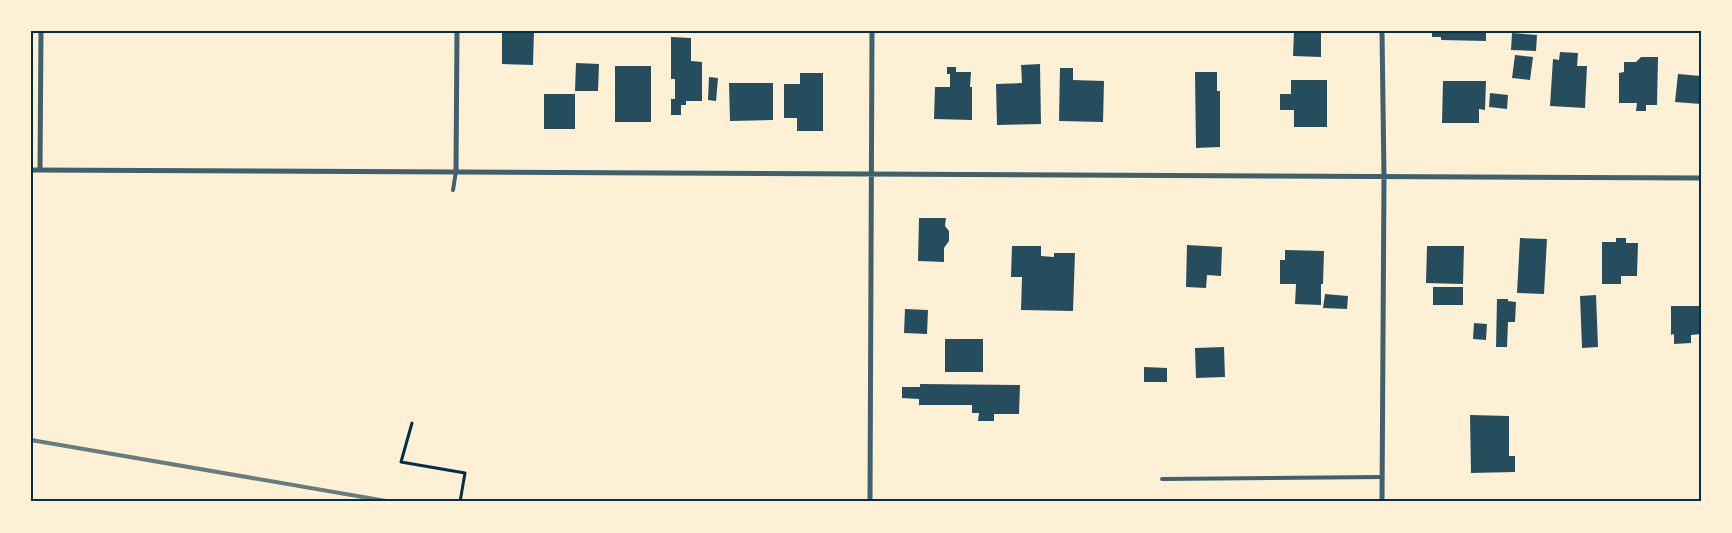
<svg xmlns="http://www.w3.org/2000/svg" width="1732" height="533" font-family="'Archivo Narrow',sans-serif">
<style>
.building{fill:#264d5e}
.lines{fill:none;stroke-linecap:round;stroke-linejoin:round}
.path{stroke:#003049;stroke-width:3}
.service{stroke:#3f606c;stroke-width:4}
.minor{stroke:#3f606c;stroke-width:5}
.rail{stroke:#657d81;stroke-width:4}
.neatline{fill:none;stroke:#003049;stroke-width:2}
</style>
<rect width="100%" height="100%" fill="#fdf0d5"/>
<path class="building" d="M502,31h32l-1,34 -31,-1z
M1294,31h27v26l-28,-1z
M1432,31h54v10l-45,-1v-3h-9z
M1512,33l25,2 -1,16 -25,-1z
M671,37l20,1v23l11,1v39h-16v4h-5v10h-10v-16h4v-20h-4z
M1560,52l18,1 -1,13h10l-2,42 -35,-2 3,-47 6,1z
M1515,55l18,2 -3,23 -18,-2z
M1641,57h17l-1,48h-11v6h-10l1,-8h-18v-30l5,-1v-10h12z
M576,63l23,1 -1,27h-23z
M1040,64l1,60 -44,1 -1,-41 26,-1 -1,-18z
M615,66h36v56h-36z
M947,67h9v5h15l-1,15h2v33l-38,-1 1,-32h15v-13h-3z
M1060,68h13v12l31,1 -1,41 -44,-1z
M1195,72h22v19h3v56l-24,1z
M800,73h23v58h-26v-13h-13v-34h16z
M1678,74l23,2v28l-26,-2z
M709,77l9,1 -2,23 -8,-1z
M1291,80h36v47h-33v-17h-14v-16h11z
M1443,81h43l-1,29 -6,-1v14h-37z
M729,83h44v37l-43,1z
M1490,93l18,2 -1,14 -18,-2z
M544,94h31v35h-31z
M919,218h27l-1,8 4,5v10l-5,7v14l-26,-1z
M1520,238l27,1 -3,55 -27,-1z
M1616,238h10v5h12l-1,33h-16v8h-19v-42h14z
M1187,245l35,2 -1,29 -14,-1 -1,13 -20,-1z
M1012,246h29v10l13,1v-4h21l-2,58 -52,-1 1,-33h-11z
M1427,246h37l-1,38 -37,-1z
M1285,250l39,1 -1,33h-2v21l-26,-1 1,-20h-16v-24h5z
M1433,287h30v18h-30z
M1325,294l23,2 -1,13 -24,-1z
M1596,295l2,52 -16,1 -2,-52z
M1497,299h11v2l8,1 -1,20h-7l-1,25h-11z
M1671,306h29l1,28 -10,1v8l-17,1v-10l-3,1z
M905,309l23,1 -1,24 -23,-1z
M1474,323l13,1 -1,16 -13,-1z
M945,339h38v33h-38z
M1224,347l1,30 -29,1 -1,-30z
M1144,367l23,1v14h-23z
M920,384l100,1 -1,29h-25v7h-16l1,-8h-7v-8h-53v-6l-17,-1v-11h18z
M1470,415l39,1v40h6v16l-44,1z"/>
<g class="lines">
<path class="path" d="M412,423l-11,39 64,11 -5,29"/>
<path class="service" d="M453,190l3,-19
M1162,479l220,-2"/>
<path class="minor" d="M31,170l1670,8
M40,170l1,-139
M456,171l1,-140
M870,502l2,-471
M1382,502l2,-325 -2,-146"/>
<path class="rail" d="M31,440l361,62"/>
</g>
<rect width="1732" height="533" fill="none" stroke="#fdf0d5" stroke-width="65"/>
<rect x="32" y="32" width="1668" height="468" class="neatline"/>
</svg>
